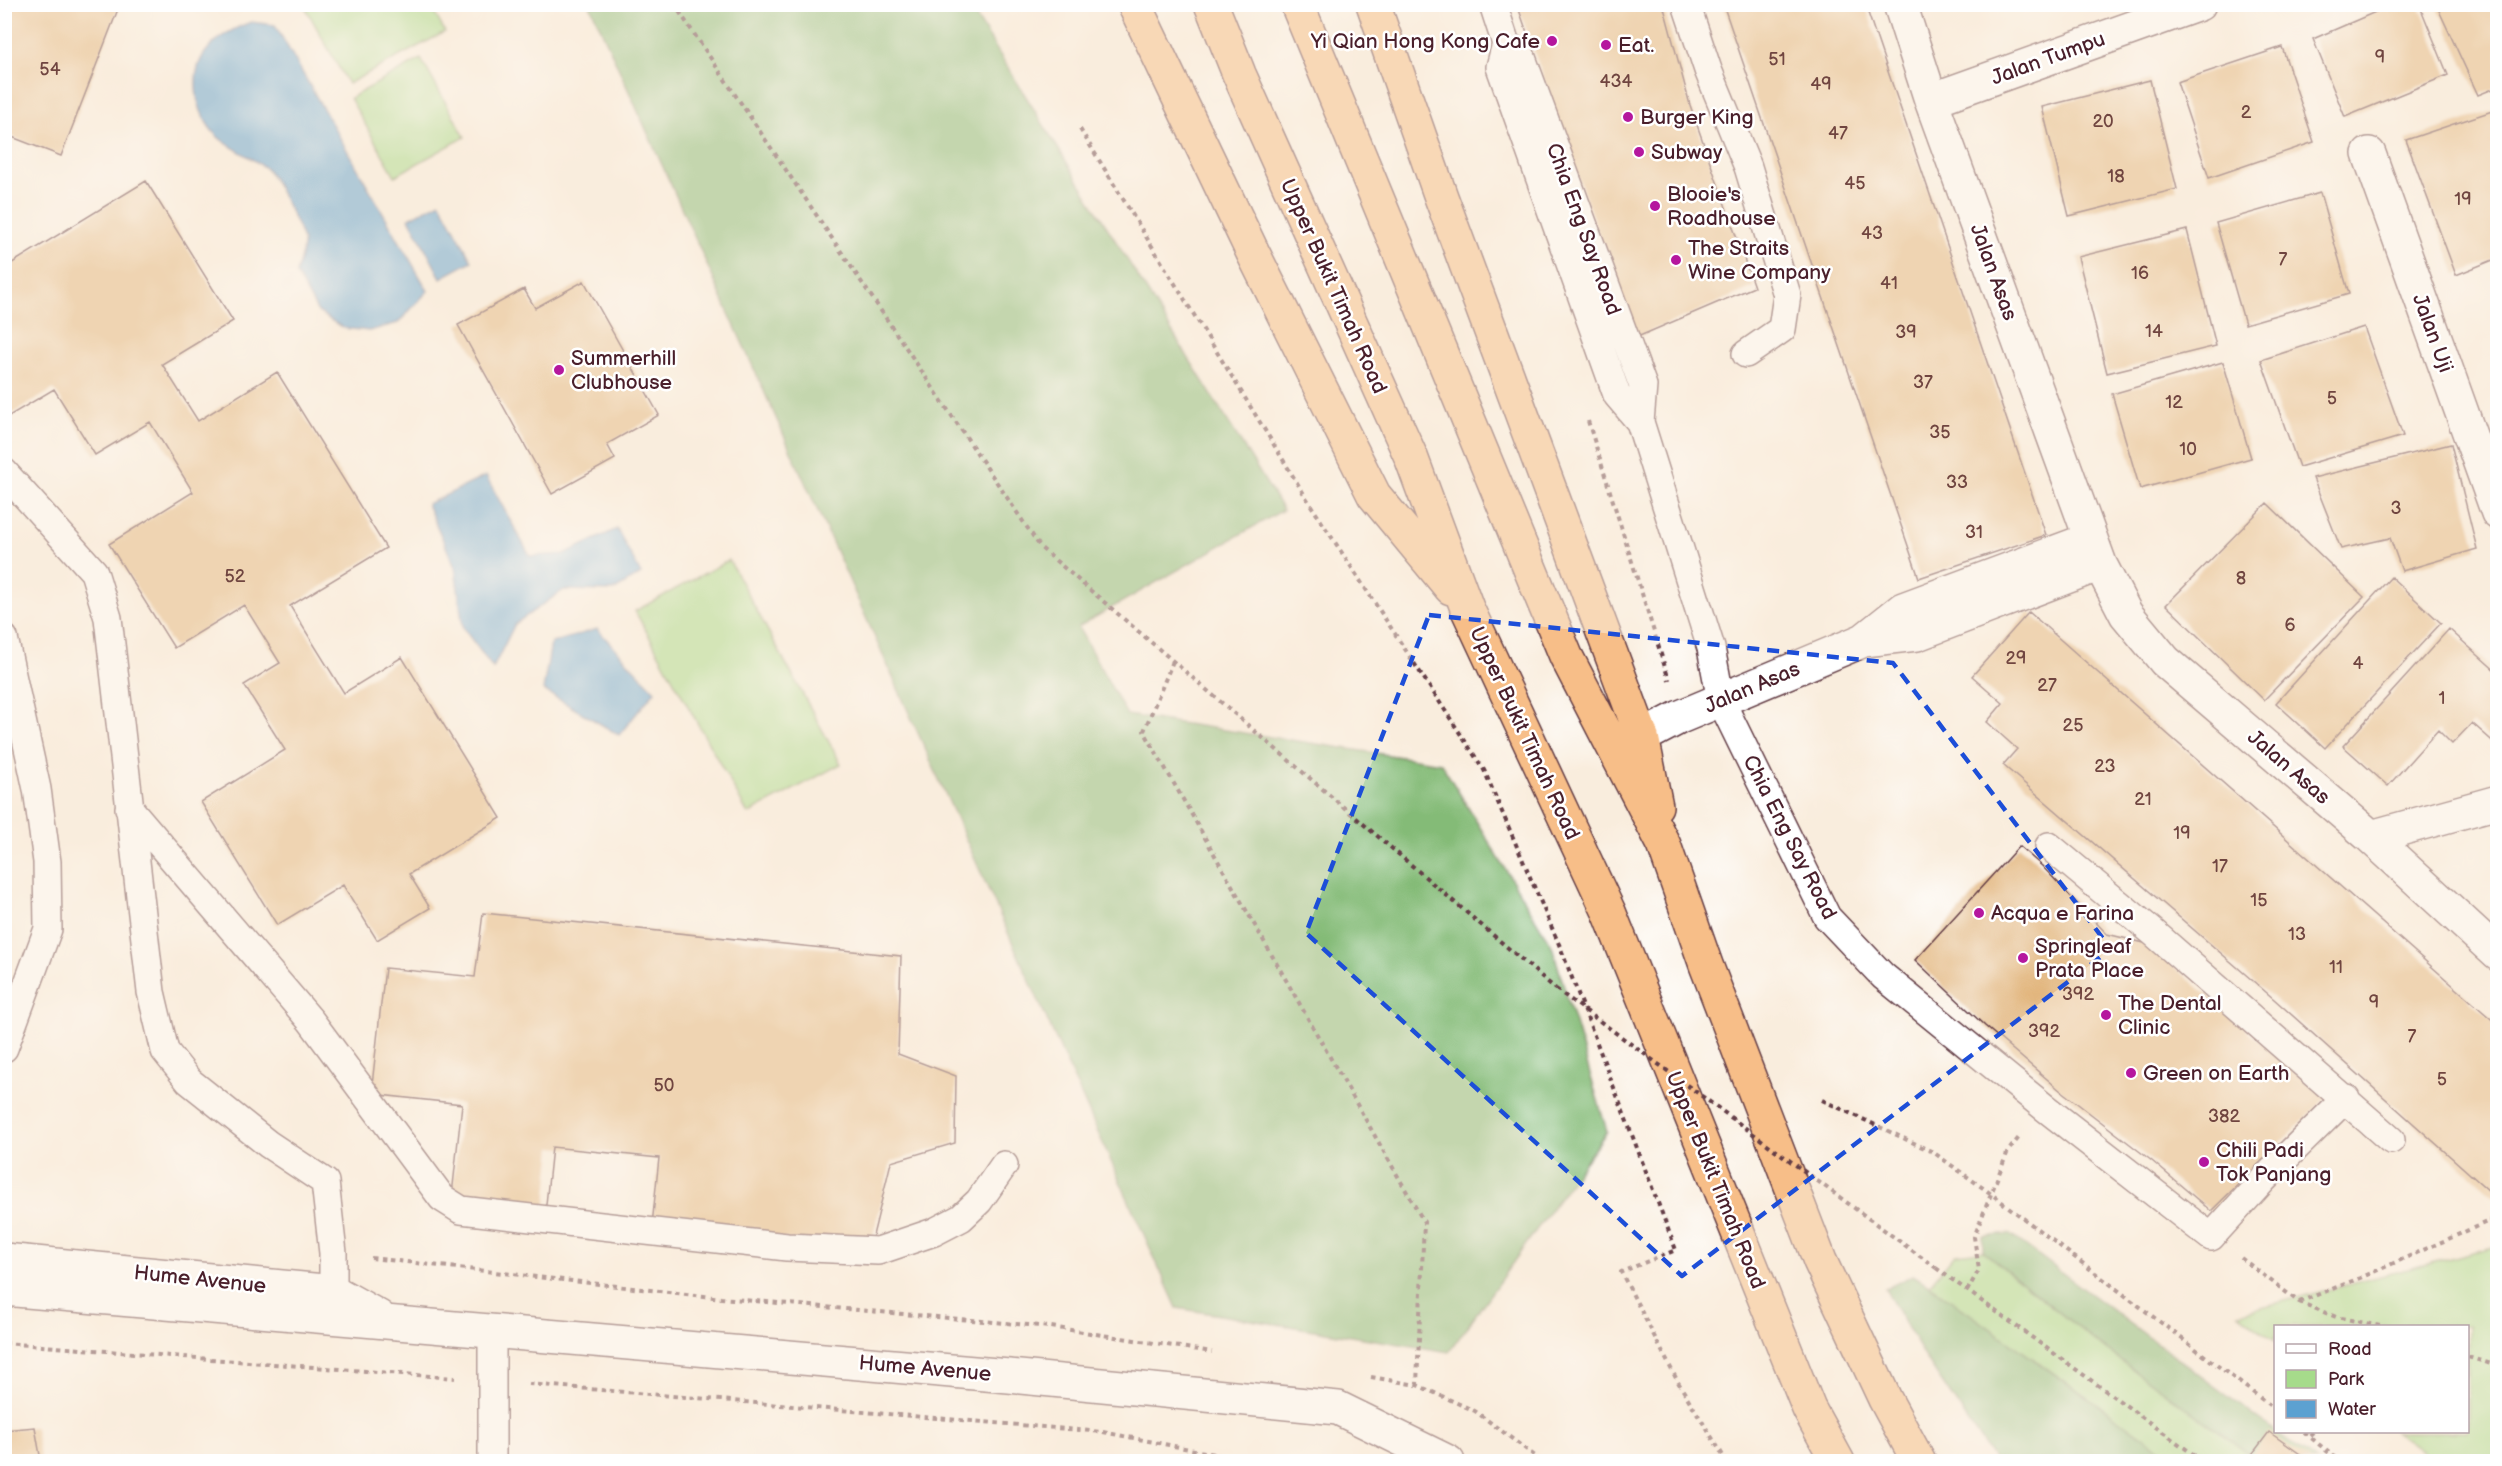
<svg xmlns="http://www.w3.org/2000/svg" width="2502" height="1466" font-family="'Balsamiq Sans',sans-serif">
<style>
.green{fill:#a6db8b;stroke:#787d5b;stroke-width:1.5}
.forest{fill:#84bb77;stroke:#676d51;stroke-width:1.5}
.water{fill:#5ca1d1;stroke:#53607e;stroke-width:1.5}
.building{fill:#e2b67e}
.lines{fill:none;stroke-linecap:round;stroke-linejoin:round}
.service-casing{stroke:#643e46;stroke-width:30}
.minor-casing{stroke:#643e46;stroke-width:36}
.trunk-casing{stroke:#643e46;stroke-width:36}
.path{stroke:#643e46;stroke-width:4;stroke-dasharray:4.5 4.5;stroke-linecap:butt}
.service{stroke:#fff;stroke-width:27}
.minor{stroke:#fff;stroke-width:33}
.trunk{stroke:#f7be88;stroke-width:33}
.path-bridge{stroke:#643e46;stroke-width:4;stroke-dasharray:4.5 4.5;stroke-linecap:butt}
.marked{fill:none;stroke:#1d4ed8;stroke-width:4.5;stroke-dasharray:12 8;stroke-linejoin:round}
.poi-dot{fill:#b5179e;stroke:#fff;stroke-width:2}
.labels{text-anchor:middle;stroke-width:5;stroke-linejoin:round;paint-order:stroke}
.number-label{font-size:18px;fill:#704540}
.poi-label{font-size:21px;fill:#4a1f2b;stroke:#fff;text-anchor:start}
.street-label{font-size:21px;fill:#4a1f2b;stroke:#fff}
</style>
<rect width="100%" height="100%" fill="#fff"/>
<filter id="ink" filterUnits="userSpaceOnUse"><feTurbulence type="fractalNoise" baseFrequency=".0167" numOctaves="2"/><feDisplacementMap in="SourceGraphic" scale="12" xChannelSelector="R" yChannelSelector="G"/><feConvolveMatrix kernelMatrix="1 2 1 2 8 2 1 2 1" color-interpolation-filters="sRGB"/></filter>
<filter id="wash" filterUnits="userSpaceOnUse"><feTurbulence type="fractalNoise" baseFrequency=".008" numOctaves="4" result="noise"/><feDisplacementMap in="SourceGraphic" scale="24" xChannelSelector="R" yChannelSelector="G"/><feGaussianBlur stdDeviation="1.35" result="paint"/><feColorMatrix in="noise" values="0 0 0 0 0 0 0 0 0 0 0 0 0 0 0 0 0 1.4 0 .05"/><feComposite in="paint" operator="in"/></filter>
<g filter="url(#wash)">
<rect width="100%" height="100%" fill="#f9eddd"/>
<path class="green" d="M304,5h126l15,27 -97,52z
M421,59l44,78 -70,39 -45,-78z
M729,560l112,204 -93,50 -113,-203z
M2497,1246v215h-62l-40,-29h73v-106h-192l-1,15 -37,-28z
M1983,1251l118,95 158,115h-82l-248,-176 26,-31z"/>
<path class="forest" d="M590,5h379l314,505 -205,117 49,88 314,48 111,183 55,185 -158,221 -272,-44z
M2010,1234l266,198 41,29h-58l-158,-115 -118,-95v-14z
M1913,1275l16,10 248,176h-182l-68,-101 -42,-71z"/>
<path class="water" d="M251,22l24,3 153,266 -30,32 -29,8 -26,-3 -25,-16 -22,-38c2,-9 8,-23 7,-32 -1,-11 -27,-59 -34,-70 -7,-10 -40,-24 -52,-36 -22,-21 -30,-65 -8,-88 11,-13 26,-20 42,-26z
M440,202l32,59 -31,17 -32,-60z
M486,476l44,80 34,-2 53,-25 24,45 -28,17 -49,-1 -49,34 -22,44 -30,-40 -8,-61 -28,-63z
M597,629l58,62 -36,44 -76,-45 8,-47z"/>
<g id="blocks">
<path class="building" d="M4,4h116l-59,152 -57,-22z
M1517,4h146l27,101 64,182 -119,51z
M1723,4h142l181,531 -127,43z
M2394,4h25l29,71 -103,42 -32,-78z
M2436,4h62v83l-20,8z
M2282,47l32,95 -105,36 -32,-96z
M2150,80l27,109 -108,27 -27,-109z
M2498,109v149l-42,17 -50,-135z
M146,181l87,140 -71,43 36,57 79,-49 109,176 -96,58 54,87 58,-36 99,161 -92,56 21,34 -53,32 -34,-55 -66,40 -76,-123 84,-52 -41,-65 36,-22 -36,-58 -70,43 -65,-104 84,-52 -43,-70 -55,33 -41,-66 -50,30v-151z
M2320,193l29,101 -104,30 -29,-101z
M2187,230l29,116 -109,27 -29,-116z
M584,281l75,134 -52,29 8,15 -63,35 -94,-169 66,-36 11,19z
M2364,327l39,109 -104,31 -38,-107z
M2223,362l28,96 -111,31 -28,-95z
M2451,444l26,105 -75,22 -12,-33 -49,11 -28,-71z
M2267,503l97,94 -100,103 -98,-95z
M2391,577l50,46 -116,125 -49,-45z
M2029,612l469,413v174l-224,-200 -271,-234 14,-16 -30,-27 16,-19 -31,-27z
M2449,629l49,44v73l-26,-23 -20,21 -14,-14 -50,56 -45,-40z
M2019,846l23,20 65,68 41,10 178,154 -115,113 -59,-50 -91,-70 -76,-65 -70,-66z
M483,913l418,43 -3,98 58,22 -1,67 -64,19 -21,86 -218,-23 7,-67 -107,-11 -7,67 -94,-10 11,-100 -91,-10 14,-126 90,9z
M35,1427l6,34h-37v-31z
M2269,1432l41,29h-63z"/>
</g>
</g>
<g filter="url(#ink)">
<use href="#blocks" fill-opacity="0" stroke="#643e46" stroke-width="1.5"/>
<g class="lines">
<g class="service-casing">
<path id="service" d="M1493,4l13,40 -6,23 117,328 23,27
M1686,4l22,66 40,97 39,128 -5,34 -36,25
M1506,44l15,11 122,331 -3,36 71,226 10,53 106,216 56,59 161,131 167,130 53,-58 82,-81
M4,472l90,100 14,46 43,374 14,59 24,30 79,63 57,38 8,71v59
M4,638l33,151 10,73 1,67 -44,119
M129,808l182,213 131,177 19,12 326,37 91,4 56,-19 27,-14 18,-17 25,-36
M2049,846l105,87 237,207
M492,1462v-132"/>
</g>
<g class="minor-casing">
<path id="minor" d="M1900,4l31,96 169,464 26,50 39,47 206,176 127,117
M1931,100l268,-96
M2369,154l129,359
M1864,640l53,-6 183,-70
M1642,737l38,-20 184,-77 39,-31 188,-70
M2371,837l127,-35
M4,1260l330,32 45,25
M4,1289l1005,87 329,32 110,54"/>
</g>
<g class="trunk-casing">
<path id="trunk" d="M1134,4l119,249 121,242 77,93
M1211,4l28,70 172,383 56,151 142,304 200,497 29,53
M1297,4l269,652 98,189 42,120 114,296 65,138 34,63
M1373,4l68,193 201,540 14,69"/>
</g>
<path class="path" d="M674,4l367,544 515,441
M1080,129l232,378 172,263 77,179 115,301 -55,22 57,110 49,80
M1588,421l81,259
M1173,661l-29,70 280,491 -7,162
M1822,1100l111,52 57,41 286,217
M371,1258l350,40 330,29 161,25
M2241,1258l58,44 37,15 44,9
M1936,1268l268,194
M1967,1291l12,-21 -5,-33 34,-86 13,-16
M2299,1302l61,-24 138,-61
M4,1343l451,35
M2468,1357l30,9
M1371,1377l46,8 58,26 68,51
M529,1384l574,48 152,30
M2303,1432l6,4
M2313,1432l-4,4 31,26"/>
<use href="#service" class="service"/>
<use href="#minor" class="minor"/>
<use href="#trunk" class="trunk"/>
<path class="path-bridge" d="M1556,989l380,279"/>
</g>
</g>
<path d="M0 0H2502V1466H0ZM1429,615l464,48 218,286 -429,327 -376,-343z" fill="#f9eddd" fill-opacity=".55" fill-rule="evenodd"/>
<path class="marked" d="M1429,615l464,48 218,286 -429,327 -376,-343z"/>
<g class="poi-dot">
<circle cx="1552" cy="41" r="6"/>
<circle cx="1606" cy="45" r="6"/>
<circle cx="1628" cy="117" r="6"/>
<circle cx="1639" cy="152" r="6"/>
<circle cx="1655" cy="206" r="6"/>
<circle cx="1676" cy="260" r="6"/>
<circle cx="559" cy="370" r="6"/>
<circle cx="1979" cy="913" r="6"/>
<circle cx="2023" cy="958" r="6"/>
<circle cx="2106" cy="1015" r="6"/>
<circle cx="2131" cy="1073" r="6"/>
<circle cx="2204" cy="1162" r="6"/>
</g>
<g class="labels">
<g class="number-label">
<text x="2380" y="63">9</text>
<text x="1777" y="65">51</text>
<text x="50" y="75">54</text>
<text x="1616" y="87">434</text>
<text x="1821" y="90">49</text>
<text x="2246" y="118">2</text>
<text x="2103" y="127">20</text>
<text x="1838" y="139">47</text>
<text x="2116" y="182">18</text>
<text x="1855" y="189">45</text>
<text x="2463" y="205">19</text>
<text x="1872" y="239">43</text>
<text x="2283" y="265">7</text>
<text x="2140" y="279">16</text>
<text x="1889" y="289">41</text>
<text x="2154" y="337">14</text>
<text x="1906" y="338">39</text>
<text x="1923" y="388">37</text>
<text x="2332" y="404">5</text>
<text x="2174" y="408">12</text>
<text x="1940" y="438">35</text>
<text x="2188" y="455">10</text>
<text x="1957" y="488">33</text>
<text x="2396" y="514">3</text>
<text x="1974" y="538">31</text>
<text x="235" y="582">52</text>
<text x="2241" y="584">8</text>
<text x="2290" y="631">6</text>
<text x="2016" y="664">29</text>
<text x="2358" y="669">4</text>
<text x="2047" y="691">27</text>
<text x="2442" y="704">1</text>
<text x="2073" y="731">25</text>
<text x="2105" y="772">23</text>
<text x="2143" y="805">21</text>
<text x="2182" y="839">19</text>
<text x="2220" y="872">17</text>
<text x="2259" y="906">15</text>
<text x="2297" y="940">13</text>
<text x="2336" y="973">11</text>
<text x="2078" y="1000">392</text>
<text x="2374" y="1008">9</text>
<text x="2044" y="1037">392</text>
<text x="2412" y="1042">7</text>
<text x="2442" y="1085">5</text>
<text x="664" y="1091">50</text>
<text x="2224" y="1122">382</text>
</g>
<g class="poi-label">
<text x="1540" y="48" text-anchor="end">Yi Qian Hong Kong Cafe</text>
<text x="1618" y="52">Eat.</text>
<text x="1640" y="124">Burger King</text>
<text x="1651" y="159">Subway</text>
<text x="1667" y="201">Blooie's<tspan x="1667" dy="24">Roadhouse</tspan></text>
<text x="1688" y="255">The Straits<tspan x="1688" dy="24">Wine Company</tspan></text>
<text x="571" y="365">Summerhill<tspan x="571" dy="24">Clubhouse</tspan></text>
<text x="1991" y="920">Acqua e Farina</text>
<text x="2035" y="953">Springleaf<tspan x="2035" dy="24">Prata Place</tspan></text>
<text x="2118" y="1010">The Dental<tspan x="2118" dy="24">Clinic</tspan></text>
<text x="2143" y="1080">Green on Earth</text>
<text x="2216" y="1157">Chili Padi<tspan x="2216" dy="24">Tok Panjang</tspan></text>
</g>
<g class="street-label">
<text transform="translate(2048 58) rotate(-20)" y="7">Jalan Tumpu</text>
<text transform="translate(1584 229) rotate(70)" y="7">Chia Eng Say Road</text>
<text transform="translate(1994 272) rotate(70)" y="7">Jalan Asas</text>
<text transform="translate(1334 286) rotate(66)" y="7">Upper Bukit Timah Road</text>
<text transform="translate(2433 333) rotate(70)" y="7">Jalan Uji</text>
<text transform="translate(1752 687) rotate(-23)" y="7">Jalan Asas</text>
<text transform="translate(1525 733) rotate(65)" y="7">Upper Bukit Timah Road</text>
<text transform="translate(2289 767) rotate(41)" y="7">Jalan Asas</text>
<text transform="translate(1790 837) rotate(63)" y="7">Chia Eng Say Road</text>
<text transform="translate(1716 1180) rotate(68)" y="7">Upper Bukit Timah Road</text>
<text transform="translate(200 1279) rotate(6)" y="7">Hume Avenue</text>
<text transform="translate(925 1368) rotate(5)" y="7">Hume Avenue</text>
</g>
</g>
<rect width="2502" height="1466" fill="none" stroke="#fff" stroke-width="24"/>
<rect x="2274" y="1325" width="195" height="108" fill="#ffffff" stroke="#b7a5aa" stroke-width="1.5"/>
<rect x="2286" y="1344" width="30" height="9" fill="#ffffff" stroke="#b7a5aa" stroke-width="1.5"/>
<text x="2328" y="1355" font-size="18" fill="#4a1f2b">Road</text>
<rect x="2286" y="1370" width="30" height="18" fill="#a6db8b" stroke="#b7a5aa" stroke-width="1.5"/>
<text x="2328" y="1385" font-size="18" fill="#4a1f2b">Park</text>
<rect x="2286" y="1400" width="30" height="18" fill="#5ca1d1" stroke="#b7a5aa" stroke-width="1.5"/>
<text x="2328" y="1415" font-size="18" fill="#4a1f2b">Water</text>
</svg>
